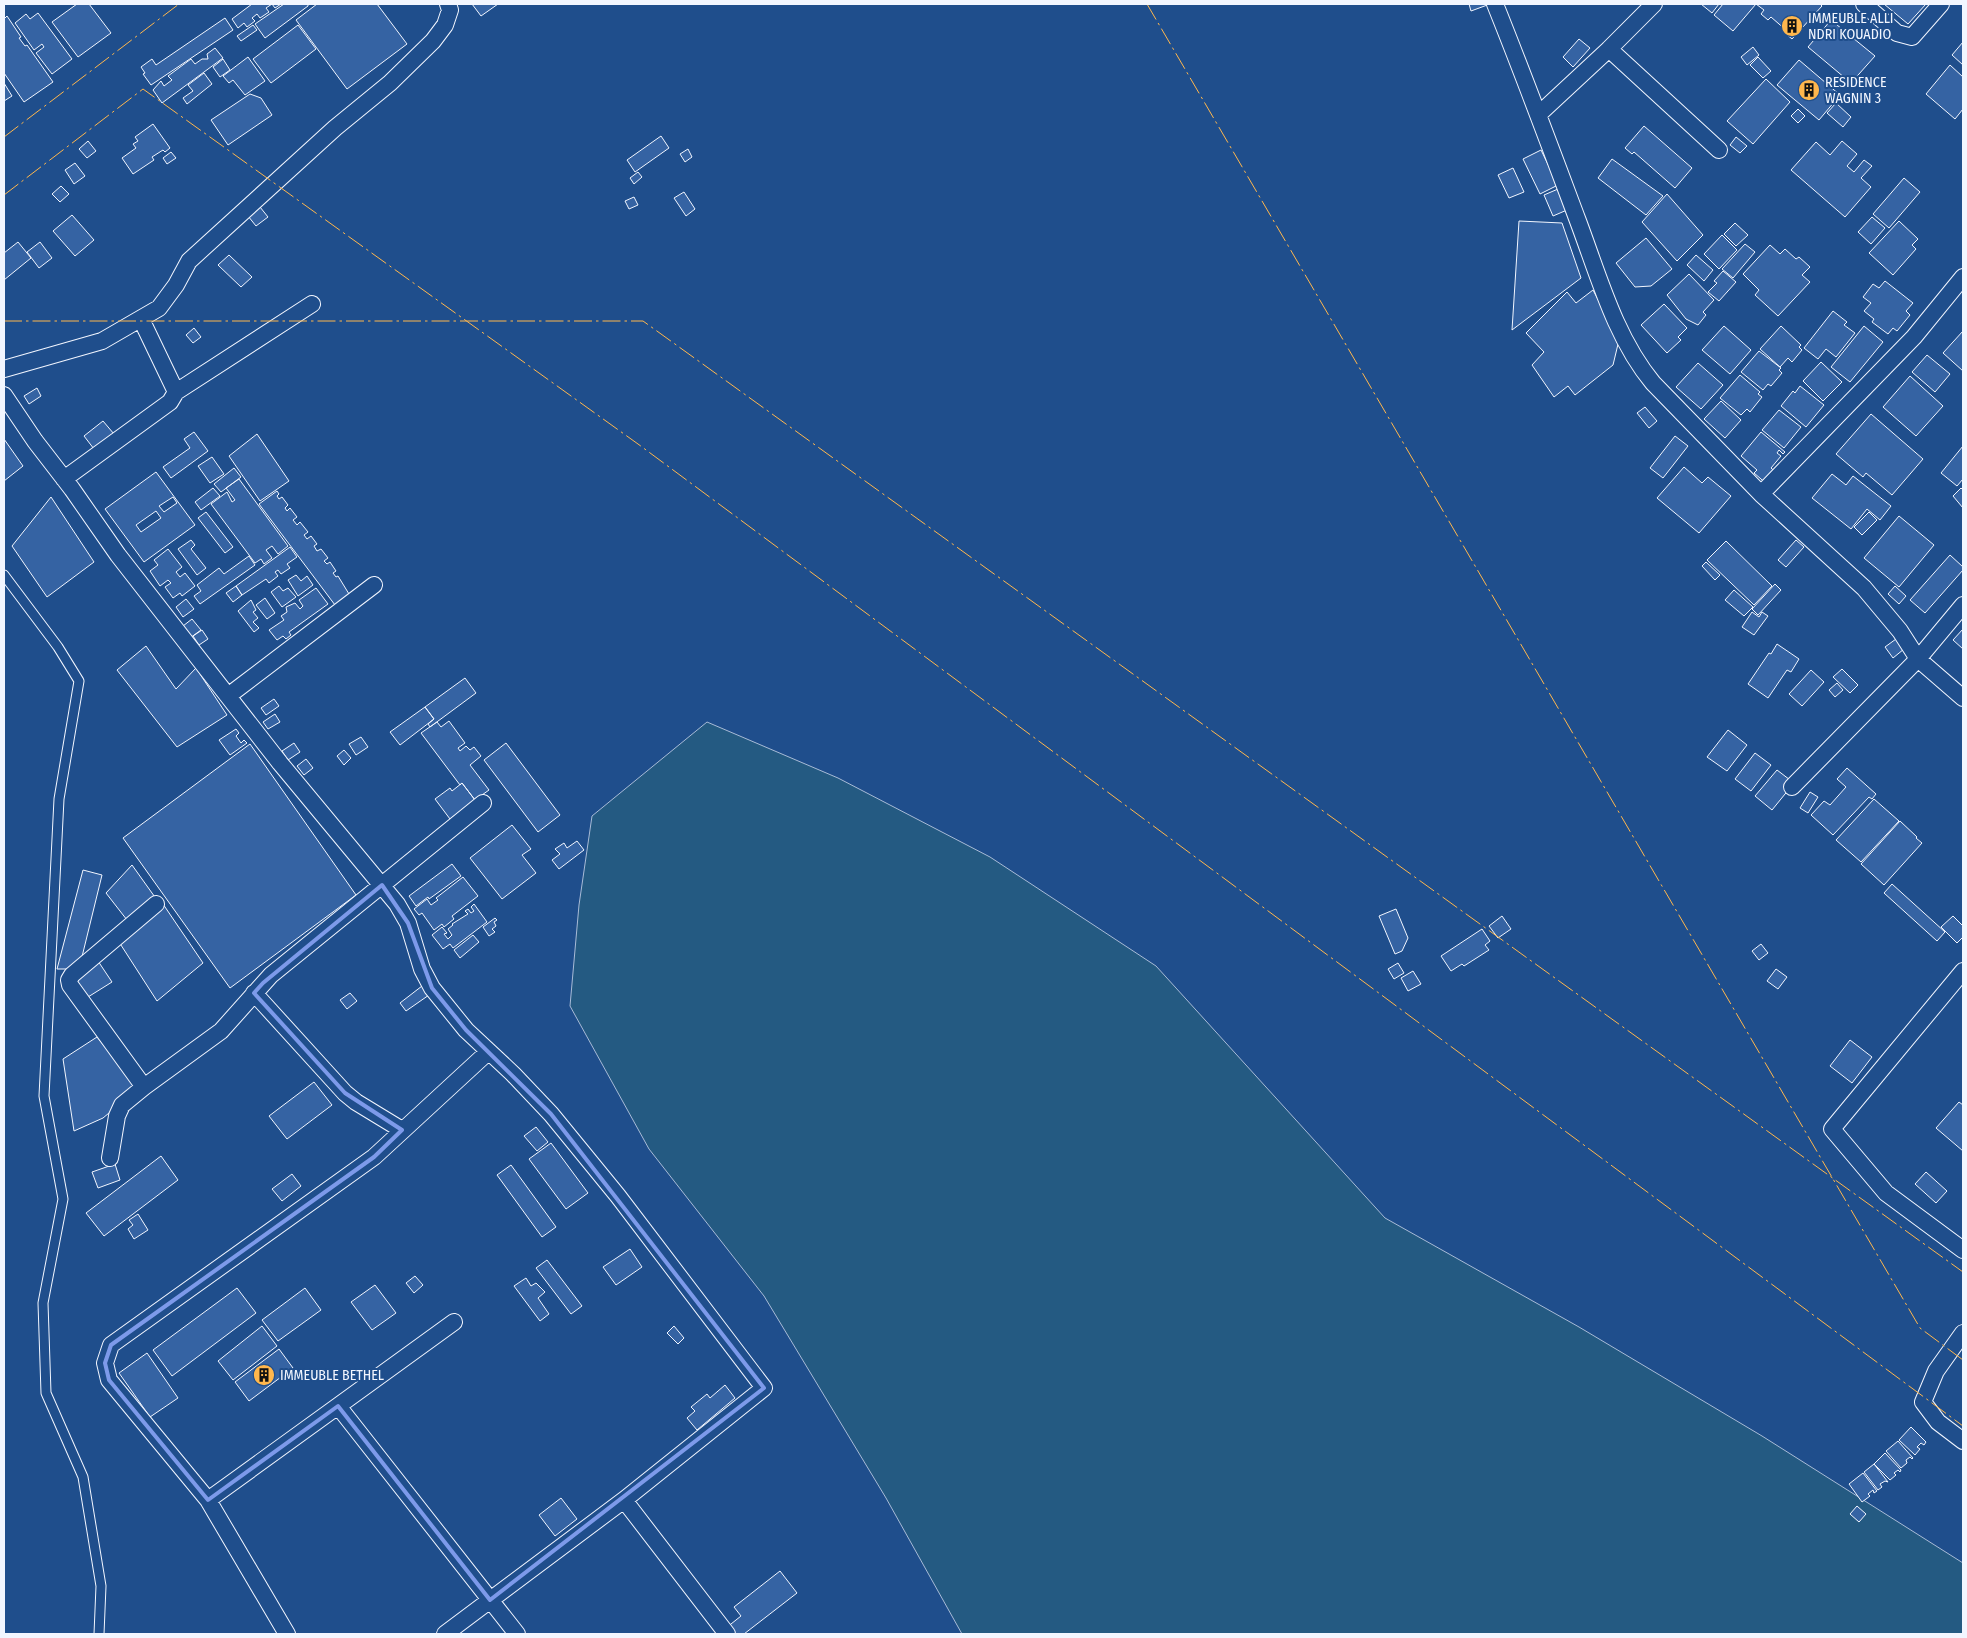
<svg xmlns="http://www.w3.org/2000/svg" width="1967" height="1638" font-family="'Fira Sans Condensed',sans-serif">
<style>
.green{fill:#245a82;stroke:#a8bbd7}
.building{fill:#3563a3;stroke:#f2f6ff;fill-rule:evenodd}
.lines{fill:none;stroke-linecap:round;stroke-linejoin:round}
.lane-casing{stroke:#f2f6ff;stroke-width:11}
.street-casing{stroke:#f2f6ff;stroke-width:18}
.lane{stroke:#1f4e8c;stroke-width:9}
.street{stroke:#1f4e8c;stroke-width:16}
.power{stroke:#ffb74d;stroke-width:1;stroke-dasharray:18 4 2.5 4;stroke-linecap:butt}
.marked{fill:none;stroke:#7d9aea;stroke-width:4;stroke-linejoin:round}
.labels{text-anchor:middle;stroke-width:4;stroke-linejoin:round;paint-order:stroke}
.poi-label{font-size:14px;fill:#f2f6ff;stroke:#1f4e8c;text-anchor:start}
</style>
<rect width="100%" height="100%" fill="#1f4e8c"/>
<path class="green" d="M707,722l131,56 152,79 166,109 229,252 194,109 183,109 201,127v71h-1001l-76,-136 -122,-202 -115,-147 -79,-143 9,-101 13,-89z"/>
<path class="building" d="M77,4h12l22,29 -33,24 -26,-35z
M252,4h29l-6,4 -3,-4 -6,4 3,4 -9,6 -3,-4 -5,4 3,3 -8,6 -3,-4 -6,5 -6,-9z
M284,4h24v2l-43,32 -10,-14z
M317,4h60l30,40 -60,45 -51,-69z
M472,4h26l-17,12z
M1469,4h21l-19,7z
M1701,4h18l-7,9z
M1723,4h33l-23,27 -19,-16z
M1756,4h64l2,2 -30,33 -7,-6 2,-2 -16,-14 -3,3 -7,-6 3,-4z
M1884,4h42l-18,20z
M38,13l34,46 -20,15 -16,-21 8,-6 -2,-3 -8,6 -19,-27 11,-9 4,5z
M7,16l14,21 -2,1 6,8 2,-1 26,37 -29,20 -20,-29v-54z
M225,18l8,12 -82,55 -8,-11 2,-1 -4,-6 11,-8 4,6z
M1831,20l44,36 -24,27 -43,-36z
M253,25l4,5 -16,11 -4,-5z
M298,25l18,24 -45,34 -18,-24z
M1579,39l11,9 -17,19 -10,-10z
M1963,42v23l-11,-10z
M1753,47l6,8 -12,10 -6,-8z
M215,48l8,10 -61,45 -9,-13 8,-9 3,5 8,-6 -4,-4 23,-17 4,5 7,-5h6l-1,-5z
M248,57l17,24 -20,14 -12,-15 -4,3 -6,-7z
M1758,57l13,14 -8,7 -13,-13z
M223,59l7,11 -10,7 -7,-10z
M1799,60l41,35 -21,25 -42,-35z
M1950,65l13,12v32l-8,10 -29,-25z
M204,73l8,11 -25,20 -4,-6 10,-7 -5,-6z
M1766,79l24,23 -37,42 -26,-23z
M4,83l8,13 -8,5z
M250,94l11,4 11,17 -44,30 -17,-25z
M1836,103l15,14 -8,10 -16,-14z
M1798,109l7,7 -7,7 -7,-7z
M153,124l17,24 -5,4 -2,-2 -11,7 2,3 -21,14 -11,-16 14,-10 -3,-4 5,-3 -3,-4z
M1644,126l48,42 -17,20 -41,-36 -2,2 -7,-6z
M661,136l8,12 -34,24 -8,-12z
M1736,137l11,9 -7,7 -10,-8z
M88,141l8,10 -9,7 -8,-9z
M1842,141l15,13 -10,12 7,6 10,-12 8,6 -11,12 10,9 -26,30 -54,-47 25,-28 14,13z
M688,149l4,8 -7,5 -5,-8z
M1541,150l17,35 -18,9 -17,-35z
M171,152l5,6 -9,6 -4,-6z
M1612,159l51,37 -17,19 -48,-37z
M75,163l10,13 -11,8 -9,-14z
M1513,168l11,24 -15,6 -11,-23z
M638,172l4,5 -8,7 -4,-6z
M1904,178l16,14 -31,36 -16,-14z
M61,186l8,8 -9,8 -8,-8z
M1558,189l9,21 -14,6 -9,-21z
M684,192l11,17 -9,7 -12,-18z
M1667,194l36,41 -26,26 -35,-39z
M634,197l4,8 -9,4 -4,-8z
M260,207l8,10 -12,9 -8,-10z
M72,215l22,25 -19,16 -22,-25z
M1872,217l13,11 -14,16 -13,-12z
M1519,221l43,2 19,55 -69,52z
M1899,221l19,18 -6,6 4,4 -23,26 -24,-22z
M1735,223l13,12 -12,11 -12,-12z
M1722,235l15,15 -18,19 -15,-15z
M1646,238l26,31 -21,17 -16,1 -19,-24z
M18,242l13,16 -27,22v-27z
M40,242l12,16 -13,10 -12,-16z
M1745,244l10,8 -22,26 -11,-9z
M1770,245l10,9 5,-5 11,10 3,-2 11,10 -8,8 8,7 -32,34 -23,-21 4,-5 -16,-16z
M229,255l23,22 -11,10 -23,-22z
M1696,255l17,15 -9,11 -17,-16z
M1723,271l13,11 -17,19 -11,-9 9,-9 -3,-2z
M1689,274l25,26 -11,12 3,3 -8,10 -12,-6 -19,-24z
M1885,281l28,22 -7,8 4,4 -13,16 -4,-3 -5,6 -16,-12 2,-3 -10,-8 7,-8 -8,-6 10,-13 6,4z
M1593,290l26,50 -6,25 -38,30 -7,-9 -14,11 -22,-32 12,-13 -18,-19 41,-41 9,11z
M1664,304l23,24 -9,9 3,3 -14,13 -26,-28z
M1833,311l14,11 -3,3 11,8 -19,24 -10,-8 -8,10 -14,-11z
M1724,326l27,24 -21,24 -28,-24z
M1781,326l20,19 -2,2 3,3 -10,12 -4,-4 -8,9 -20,-18z
M1864,326l19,16 -33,40 -19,-15z
M194,328l7,9 -8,6 -7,-8z
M1963,331v40l-20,-18z
M1759,351l22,17 -2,2 3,3 -11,13 -3,-2 -5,6 -22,-18z
M1927,355l23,19 -15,18 -23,-20z
M1821,362l21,20 -19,19 -20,-20z
M1698,363l25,22 -22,24 -25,-22z
M1740,375l20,17 -2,2 4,3 -12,15 -3,-3 -6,6 -21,-17z
M1910,376l33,30 -27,30 -33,-29z
M1800,386l24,19 -18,22 -25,-21 12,-15 2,2z
M37,388l4,8 -12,8 -5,-8z
M1721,401l20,19 -16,18 -21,-19z
M1645,407l12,14 -8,7 -12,-15z
M1779,410l22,17 -17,21 -22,-18z
M1871,414l52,45 -31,36 -26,-22 -3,4 -27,-23z
M103,421l11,13 -20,15 -10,-13z
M194,432l14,19 -37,27 -8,-11 27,-19 -6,-9z
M1761,432l24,20 -2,2 -4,-4 -2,3 4,3 -10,12 7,6 -10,11 -14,-12 3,-3 -16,-14z
M257,434l32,47 -29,20 -31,-45z
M1675,436l13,10 -25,32 -13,-10z
M4,439l19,27 -19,15z
M1963,446v33l-6,7 -16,-13z
M212,457l12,17 -14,9 -12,-17z
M1684,467l18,16 6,-6 23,19 -32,37 -42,-35z
M234,468l7,9 -20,15 -7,-8z
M156,472l39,53 -51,37 -39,-53zM173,497l4,6 -13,9 -5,-6zM156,511l5,7 -20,14 -5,-7z
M1832,474l14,11 7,-9 38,30 -11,14 -13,-11 -16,20 -39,-31z
M239,479l49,67 -10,8 -6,-8 -6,4 6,8 -8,6 -3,-5 -6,4 -44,-59 16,-12 5,10 3,-2 -9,-12z
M213,488l7,8 -19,14 -6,-8z
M1961,488l2,2v18l-10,-12z
M277,491l2,3 -2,2 2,3 3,-2 6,8 -3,3 2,3 3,-3 7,9 -4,3 4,5 3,-3 8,10 -4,3 3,4 4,-3 6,8 -3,2 3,5 4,-2 7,9 -4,3 3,3 3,-2 6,9 -3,2 3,4 2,-1 11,18 -14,11 -76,-101z
M51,497l43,65 -47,35 -35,-51z
M206,512l27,35 -8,6 -27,-35z
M1869,512l8,8 -15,15 -8,-8z
M1899,516l35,29 -35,42 -35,-29z
M191,540l4,5 -4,4 15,19 -9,7 -19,-26z
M1796,540l8,7 -18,20 -8,-7z
M1726,541l46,45 -18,19 -47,-45z
M290,547l7,10 -10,7 3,4 -9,6 -3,-4 -3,2 3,4 -9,7 -3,-4 -24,16 -6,-9z
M168,549l14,18 -6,5 4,5 5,-4 10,13 -13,10 -2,-3 -7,5 -8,-11 6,-4 -3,-3 -8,6 -10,-15 8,-6 -4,-5z
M1950,555l13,12v3l-38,43 -15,-13z
M249,556l6,9 -55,39 -6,-8 7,-5 -4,-6 22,-17 5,6z
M1706,562l14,13 -5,5 -13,-14z
M296,575l5,6 6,-5 6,9 -15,11 -10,-16z
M1775,584l6,6 -23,25 -6,-6z
M236,586l6,9 -9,7 -7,-9z
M279,586l4,5 5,-3 8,9 -14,10 -11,-15z
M1895,586l11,10 -7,8 -11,-10z
M316,588l12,16 -39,28 2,3 -5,4 -3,-3 -6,4 -8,-10 15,-10 -3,-4 6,-4 -1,-5 9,-4 5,6 3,-3 -4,-6z
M1734,590l19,17 -9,9 -19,-16z
M265,598l10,15 -8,6 -11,-14z
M186,599l8,10 -11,8 -7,-10z
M251,600l5,10 -3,2 5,6 -5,4 6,6 -5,4 -16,-21z
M1752,612l7,5 3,-5 6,4 -14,19 -12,-8z
M192,619l9,11 -11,8 -7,-12z
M1963,629v20l-10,-9z
M202,630l6,9 -9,6 -6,-9z
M1896,639l8,10 -11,9 -8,-11z
M1777,644l22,15 -8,13 -4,-2 -19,28 -20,-14 21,-31 2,1z
M146,646l30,43 20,-21 31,47 -50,32 -60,-77z
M1842,669l16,16 -8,8 -17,-16z
M1811,670l13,12 -22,24 -13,-12z
M465,678l11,15 -46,34 -2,-3 6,-5 -9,-12z
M1837,683l6,7 -8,7 -6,-7z
M274,699l5,7 -13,9 -5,-7z
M425,707l9,12 -34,26 -10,-13z
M275,714l5,8 -12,7 -5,-7z
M449,721l16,22 -7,5 2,3 6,-5 4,4 4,-3 7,9 -11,9 19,25 -14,10 -13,-17 -2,2 -39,-52 16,-11 4,5z
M236,729l3,4 -3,3 5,7 3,-3 3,3 -17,12 -11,-15z
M1728,730l19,15 -20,26 -20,-14z
M361,737l7,10 -12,8 -7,-11z
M294,743l6,9 -12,8 -6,-9z
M506,743l54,72 -22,17 -54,-72z
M250,744l106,151 -126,93 -107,-150z
M344,750l7,8 -7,7 -7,-9z
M1755,753l16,12 -20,26 -16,-12z
M306,759l7,9 -9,7 -7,-9z
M1847,768l29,26 -4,5 -3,-2 -36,38 -22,-20 13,-14 6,4 16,-18 -9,-8z
M1777,770l17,13 -22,27 -17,-14z
M462,783l13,17 -25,19 -15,-20 15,-11 2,3z
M1810,792l8,5 -10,16 -8,-5z
M1874,799l25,22 -38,41 -25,-22z
M1900,821l17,16 -1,1 6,5 -38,42 -23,-21z
M512,825l19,24 -9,6 14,18 -34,26 -32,-41z
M577,841l7,9 -25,19 -7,-9 8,-6 -5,-5 9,-6 3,5z
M452,864l9,12 -32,23 -1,-2 -12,9 -7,-10z
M132,865l25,35 -30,20 -21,-27z
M83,870l19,5 -23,94h-22z
M463,877l15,19 -26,20 2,3 -10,8 -2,-3 -8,6 -12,-17 -3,2 -5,-6 13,-10 4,6 7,-5 -2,-2z
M1892,884l53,48 -8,9 -53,-48z
M163,904l40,59 -46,38 -38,-59z
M474,904l13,18 -34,26 -3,-4 -7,5 -11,-14 10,-8 5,6 -3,1 4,5 4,-4 -4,-6 5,-4 -1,-1 16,-10 -3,-3 3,-2 3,4 3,-2 -3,-4z
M1396,909l12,29 -6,13 -7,3 -16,-38z
M1502,916l9,13 -13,9 -9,-12z
M1953,916l10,10v11l-6,6 -16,-16z
M495,918l2,2 -3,2 2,4 -4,3 3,3 -6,4 -6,-9z
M1482,929l8,12 -5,4 4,5 -25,16 -2,-2 -11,7 -10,-15z
M473,935l6,7 -19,16 -6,-8z
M1761,944l7,9 -9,7 -7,-9z
M98,961l14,21 -24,15 -11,-15z
M1398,963l6,10 -10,6 -6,-10z
M1776,969l11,8 -9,12 -11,-8z
M1413,971l8,13 -13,7 -7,-13z
M422,986l7,9 -23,16 -6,-8z
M350,993l7,8 -10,8 -7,-9z
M97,1037l42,51 -36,30 -29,13 -11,-72z
M1850,1040l22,17 -20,26 -22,-17z
M314,1082l18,23 -45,34 -18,-23z
M1959,1102l4,3v46l-27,-23z
M536,1127l12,15 -11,9 -13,-15z
M551,1143l37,50 -22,16 -37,-50z
M161,1156l17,24 -74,56 -18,-23z
M115,1164l5,16 -22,8 -6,-16z
M511,1165l45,62 -14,10 -45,-62z
M1926,1172l21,19 -11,12 -21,-19z
M292,1174l9,12 -19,15 -10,-12z
M138,1214l10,16 -14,9 -6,-10 5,-4 -4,-5z
M630,1249l12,18 -26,18 -13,-18z
M547,1260l35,46 -11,8 -35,-46z
M415,1276l8,9 -9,8 -8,-10z
M526,1278l5,8 5,-3 9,9 -7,6 11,16 -9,7 -26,-35z
M375,1285l21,28 -24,17 -21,-28z
M237,1288l19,25 -84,63 -19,-26z
M305,1288l16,22 -43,31 -16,-21z
M262,1326l15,20 -44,34 -15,-19z
M674,1326l10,12 -6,6 -11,-11z
M279,1349l14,19 -44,33 -14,-19z
M147,1353l31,45 -28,19 -31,-44z
M725,1385l10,13 -38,32 -10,-12 8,-7 -4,-4 16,-13 3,4z
M1911,1427l15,15 -2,3 -3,-2 -4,4 3,2 -5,6 -16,-15z
M1898,1441l15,17 -1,1 -2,-2 -4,3 1,3 -6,5 -15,-17z
M1885,1453l16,17 -1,2 -2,-2 -4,3 2,2 -6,5 -16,-16z
M1874,1464l14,18 -3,-1 -5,3 2,3 -4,3 -14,-18z
M1863,1473l14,18 -3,2 -1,-3 -5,4 2,2 -8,6 -13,-18z
M561,1498l16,21 -22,17 -16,-21z
M1857,1506l9,8 -7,8 -9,-8z
M780,1571l17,22 -53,41h-13l-5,-6 15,-12 -7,-9z"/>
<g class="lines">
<g class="lane-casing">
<path id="lane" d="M4,575l54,72 21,34 -20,118 -15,297 19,103 -20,104 3,90 37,84 18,109 -2,48"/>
</g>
<g class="street-casing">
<path id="street" d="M1495,4c29,72 56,145 83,217 21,56 37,116 75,162l108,111 103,94 36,43 18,28 45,39
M1864,4l33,29 15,4 29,-33
M1609,49l110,101
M1539,114l70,-65 45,-45
M4,369l98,-28 57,-33 17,-23 13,-24 146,-133 55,-45 43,-42 12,-16 5,-15 -2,-6
M176,392l136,-88
M4,395l31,46 37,48 46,66 162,208 117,141 11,19 14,46 10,19 34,42 47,44 38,40 67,82 146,192 -140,112 -179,134
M64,479l106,-77 6,-10 -35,-73
M1761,494l153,-157 49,-60
M228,696l146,-111
M1792,787l126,-128 45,-54
M1963,971l-131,158 54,64 77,57
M254,993l91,100 11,9 46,28
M144,1087l-74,-102 -1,-5 3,-5 84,-71
M110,1158l7,-42 5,-11 22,-18 77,-56 50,-56 212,-172
M1963,1333l-27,38 -13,31 15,20 25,19
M338,1406l116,-84
M208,1500l130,-94 179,228
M624,1500l103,134
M287,1634l-79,-134 -99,-120 -4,-17 6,-18 263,-188 114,-105"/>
</g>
<use href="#lane" class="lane"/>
<use href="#street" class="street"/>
<path class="power" d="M1147,4l773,1324 43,32
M4,137l175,-133
M4,195l139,-106 495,355 1325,982
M4,321h639l1320,951"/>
</g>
<path class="marked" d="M382,885l26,38 24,65 34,42 85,84 213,274 -274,212 -152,-194 -130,94 -99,-120 -4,-17 6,-18 263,-188 28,-27 -57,-37 -91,-100 9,-10z"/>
<defs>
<g id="building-disc" transform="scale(1.125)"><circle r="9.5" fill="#ffb74d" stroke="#1f4e8c"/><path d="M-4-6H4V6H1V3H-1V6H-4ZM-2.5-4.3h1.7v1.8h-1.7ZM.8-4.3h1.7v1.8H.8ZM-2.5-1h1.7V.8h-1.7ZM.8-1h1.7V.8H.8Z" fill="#111"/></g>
</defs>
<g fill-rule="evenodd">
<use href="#building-disc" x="1792" y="26"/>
<use href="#building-disc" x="1809" y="90"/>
<use href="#building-disc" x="264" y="1375"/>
</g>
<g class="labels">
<g class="poi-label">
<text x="1808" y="23">IMMEUBLE ALLI<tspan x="1808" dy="16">NDRI KOUADIO</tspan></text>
<text x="1825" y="87">RESIDENCE<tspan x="1825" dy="16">WAGNIN 3</tspan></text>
<text x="280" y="1380">IMMEUBLE BETHEL</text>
</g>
</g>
<rect width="1967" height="1638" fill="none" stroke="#f2f6ff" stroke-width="10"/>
</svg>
